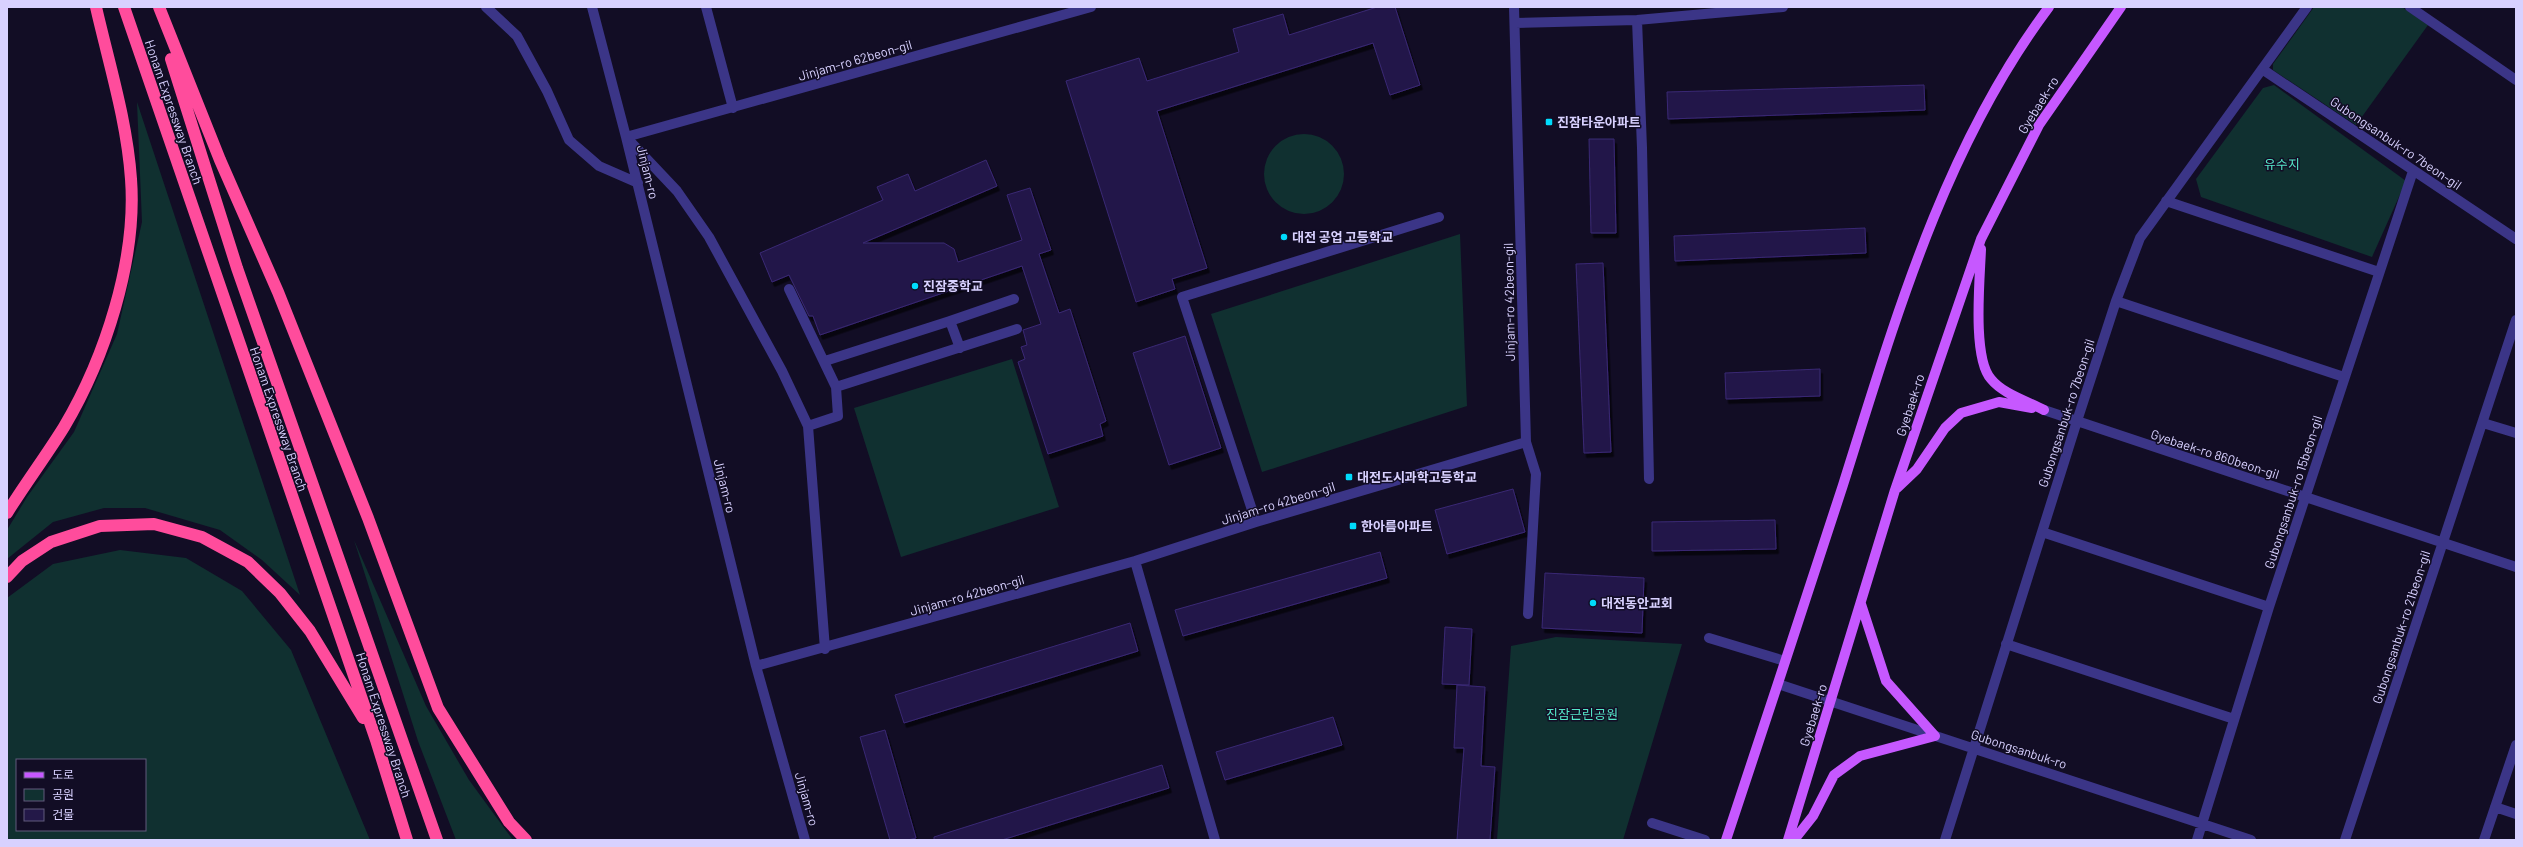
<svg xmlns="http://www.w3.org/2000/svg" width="2523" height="847" font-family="Barlow,'Noto Sans KR',sans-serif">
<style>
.green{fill:#103030;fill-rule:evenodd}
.building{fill:#231848;stroke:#3a2875;filter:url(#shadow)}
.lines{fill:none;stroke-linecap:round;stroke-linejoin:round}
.minor{stroke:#3b3587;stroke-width:10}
.major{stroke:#c658ff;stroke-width:10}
.highway{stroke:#ff4c9c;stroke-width:12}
.poi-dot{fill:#00dbfc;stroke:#120d25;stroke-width:1.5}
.labels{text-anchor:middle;stroke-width:3;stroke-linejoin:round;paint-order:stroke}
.street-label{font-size:13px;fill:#d8d1ff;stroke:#120d25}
.poi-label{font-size:13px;font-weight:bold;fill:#d8d1ff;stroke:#120d25;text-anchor:start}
.park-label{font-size:13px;fill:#55e7c8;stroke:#120d25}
</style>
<defs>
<filter id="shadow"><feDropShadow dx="2.5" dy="4.5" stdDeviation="0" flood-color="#0009"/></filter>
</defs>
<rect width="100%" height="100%" fill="#120d25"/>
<path class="green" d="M2314,7h88l26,18 -72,100 -83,-55v-6z
M2274,85l132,96 -34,76 -171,-60 -5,-18 67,-91z
M137,102l163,493 -38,-35 -42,-30 -75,-22h-41l-51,14 -46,37v-29l20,-33 47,-65 43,-98 25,-112z
M1264 174a40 40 0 1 1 80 0a40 40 0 1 1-80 0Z
M1460,234l7,172 -205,66 -51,-158z
M1012,359l47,148 -158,50 -47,-149z
M354,540l72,166 43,74 44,60h-57l-38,-99z
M120,550l66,8 56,33 49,59 79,190h-363v-242l46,-34zM17,760h128v70h-128z
M1556,637l126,7 -59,196h-126l14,-194z"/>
<path class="building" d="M1377,7h18l25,78 -30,10 -17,-52 -216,68 50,157 -35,11 3,10 -39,13 -70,-221 73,-23 8,23 92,-29 -6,-23 50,-15 6,21z
M1924,85l1,25 -257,9 -1,-27z
M1589,139h25l2,94h-25z
M986,160l11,26 -134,57h81l10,6 4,13 64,-22 -15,-45 23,-7 21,62 -12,4 20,59 11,-4 36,112 -6,3 3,12 -55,18 -30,-92 7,-3 -4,-12 6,-2 -4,-15 18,-6 -19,-58 -202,69 -7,-19h-4l-20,-41 -17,7 -12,-29 123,-53 -6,-13 31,-13 7,17z
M1865,228l1,25 -191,8 -1,-25z
M1603,263l8,189 -27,1 -8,-189z
M1185,336l36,112 -52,17 -36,-112z
M1820,369v27l-94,3 -1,-26z
M1513,489l12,43 -78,22 -12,-44z
M1775,520l1,29 -124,2v-29z
M1380,552l7,26 -204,58 -8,-26z
M1545,573l99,5 -2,55 -100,-5z
M1130,623l8,28 -234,72 -9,-28z
M1445,627l27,2 -3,56 -27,-1z
M1457,685l28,2 -4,79 14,1 -5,73h-33l7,-92h-10z
M1333,717l9,28 -117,35 -9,-28z
M885,730l31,108 -8,2h-18l-30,-103z
M1162,765l7,23 -167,52h-68v-3z"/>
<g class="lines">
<path class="minor" d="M486,7l31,29 30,55 22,49 30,26 39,17
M592,7l34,130 130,529 49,174
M706,7l27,101
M2410,7l106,73
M1637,20l5,128 7,331
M1515,23l122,-3 146,-13
M2262,69l254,170
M2166,201l213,71
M789,289l47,98
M2116,301l228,76
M960,348l-10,-27 64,-22
M825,361l125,-40
M2044,410l472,157
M2483,423l33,10
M808,426l30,-10 -2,-29 181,-58
M1526,442l10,32 -8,140
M1256,522l-74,-225 257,-80
M2042,532l227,75
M1135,561l80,279
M1709,638l76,23
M2006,644l228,75
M825,649l-17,-223 -26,-55 -73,-134 -32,-46 -51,-54 465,-130
M756,666l379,-105 121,-39 270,-80 -12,-435
M1778,684l473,156
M2495,807l21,7
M1652,823l53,17
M1945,840l132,-419 39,-120 24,-63 167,-231
M2197,840l72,-233 144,-436
M2345,840l171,-520
M2484,840l32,-95"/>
<path class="major" d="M1981,249c-1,29 -9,109 10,130 12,15 36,22 53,31
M1897,488l20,-19 28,-41 16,-15 38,-11 33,6
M1726,840c39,-118 79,-237 117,-355 52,-165 101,-338 206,-478
M1788,840l107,-350 86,-251 58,-114 82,-118
M1794,840l19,-24 21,-41 26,-19 75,-20 -49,-55 -25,-77"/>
<path class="highway" d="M124,7l252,733 31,100
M159,7l61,153 58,132 90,226 70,190 71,114 17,18
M171,59l66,209 200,572
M7,513c18,-29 39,-57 57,-86 41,-69 73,-167 67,-248 -4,-58 -22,-115 -35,-172
M7,577l15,-16 29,-19 49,-16 54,-2 48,13 46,25 32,31 30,38 53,87"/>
</g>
<g class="poi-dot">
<rect x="1545" y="118" width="8" height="8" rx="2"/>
<circle cx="1284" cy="237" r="4"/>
<circle cx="915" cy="286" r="4"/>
<rect x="1345" y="473" width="8" height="8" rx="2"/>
<rect x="1349" y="522" width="8" height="8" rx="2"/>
<circle cx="1593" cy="603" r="4"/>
</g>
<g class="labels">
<g class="street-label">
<text transform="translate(855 60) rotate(-16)" y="5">Jinjam-ro 62beon-gil</text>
<text transform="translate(2038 105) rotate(-58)" y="5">Gyebaek-ro</text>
<text transform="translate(174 112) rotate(71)" y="5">Honam Expressway Branch</text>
<text transform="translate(2396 143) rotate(34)" y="5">Gubongsanbuk-ro 7beon-gil</text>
<text transform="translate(648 172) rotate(76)" y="5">Jinjam-ro</text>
<text transform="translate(1509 302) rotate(-91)" y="5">Jinjam-ro 42beon-gil</text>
<text transform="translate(1910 405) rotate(-72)" y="5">Gyebaek-ro</text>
<text transform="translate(2066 413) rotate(-72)" y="5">Gubongsanbuk-ro 7beon-gil</text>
<text transform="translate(279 419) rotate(71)" y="5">Honam Expressway Branch</text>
<text transform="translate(2215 454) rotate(18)" y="5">Gyebaek-ro 860beon-gil</text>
<text transform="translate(725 486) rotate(76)" y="5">Jinjam-ro</text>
<text transform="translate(2293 492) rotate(-72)" y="5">Gubongsanbuk-ro 15beon-gil</text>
<text transform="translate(1278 503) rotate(-17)" y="5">Jinjam-ro 42beon-gil</text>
<text transform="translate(967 595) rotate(-16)" y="5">Jinjam-ro 42beon-gil</text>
<text transform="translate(2401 627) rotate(-72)" y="5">Gubongsanbuk-ro 21beon-gil</text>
<text transform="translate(1813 715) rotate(-73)" y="5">Gyebaek-ro</text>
<text transform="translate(384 725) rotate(72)" y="5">Honam Expressway Branch</text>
<text transform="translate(2019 749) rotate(18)" y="5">Gubongsanbuk-ro</text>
<text transform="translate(807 799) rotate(74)" y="5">Jinjam-ro</text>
</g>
<g class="poi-label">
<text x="1557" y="127">진잠타운아파트</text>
<text x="1292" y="242">대전 공업 고등학교</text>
<text x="923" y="291">진잠중학교</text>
<text x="1357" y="482">대전도시과학고등학교</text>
<text x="1361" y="531">한아름아파트</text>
<text x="1601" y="608">대전동안교회</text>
</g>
<g class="park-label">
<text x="2282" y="169">유수지</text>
<text x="1582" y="719">진잠근린공원</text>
</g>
</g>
<rect width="2523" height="847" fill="none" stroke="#d8d1ff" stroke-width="16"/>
<rect x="16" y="759" width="130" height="72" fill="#120d25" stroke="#615b7c"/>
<rect x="24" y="772" width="20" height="6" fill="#c658ff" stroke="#615b7c"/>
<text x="52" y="779" font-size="12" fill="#d8d1ff">도로</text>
<rect x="24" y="789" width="20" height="12" fill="#103030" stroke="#615b7c"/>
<text x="52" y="799" font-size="12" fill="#d8d1ff">공원</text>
<rect x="24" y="809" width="20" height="12" fill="#231848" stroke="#615b7c"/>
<text x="52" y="819" font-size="12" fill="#d8d1ff">건물</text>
</svg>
